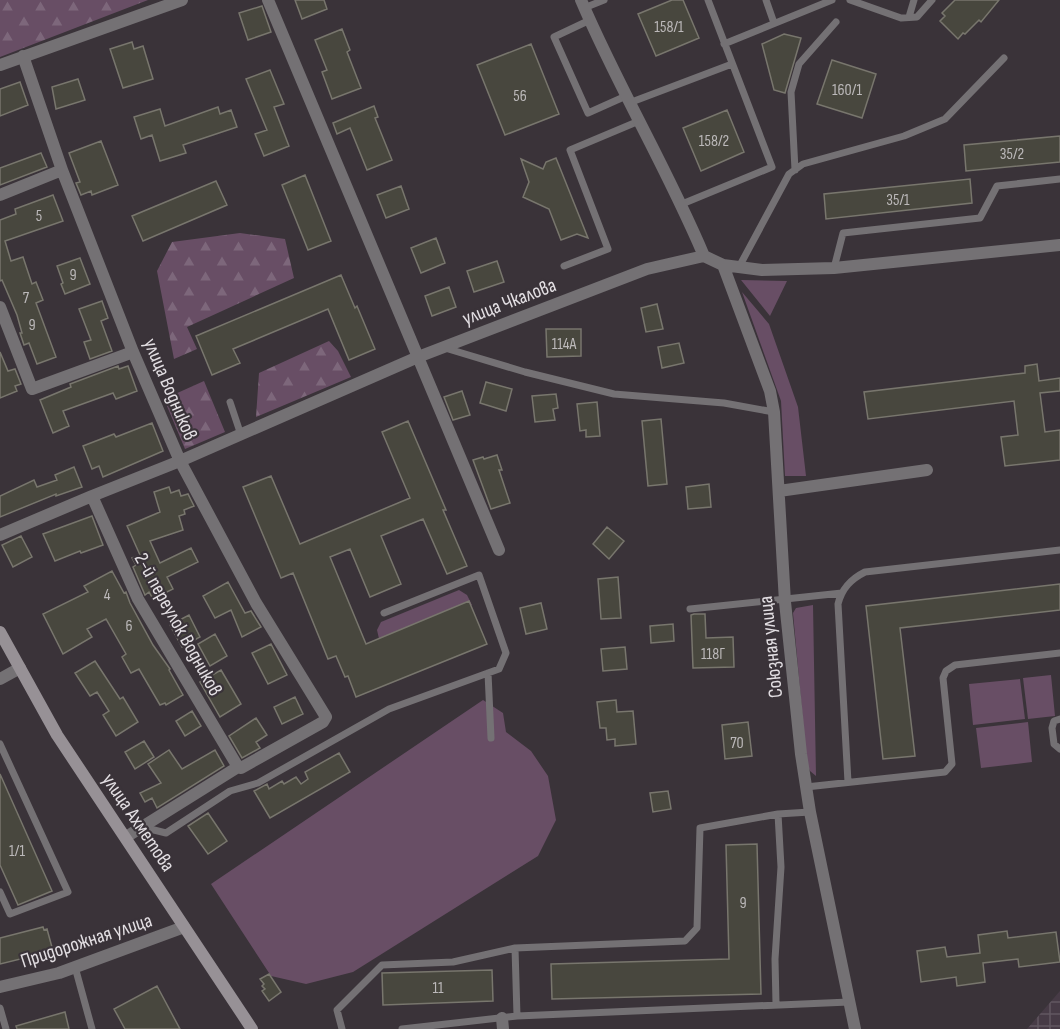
<svg xmlns="http://www.w3.org/2000/svg" width="1060" height="1029" font-family="'Sofia Sans Condensed',sans-serif">
<style>
.industrial{fill:url(#industrial-grid)}
.green{fill:#684e65}
.forest{fill:url(#forest-firs)}
.building{fill:#48473e;stroke:#78766d;stroke-width:1.5}
.lines{fill:none;stroke-linecap:round;stroke-linejoin:round}
.service{stroke:#747174;stroke-width:7}
.minor{stroke:#747174;stroke-width:12}
.secondary{stroke:#979196;stroke-width:12}
.labels{text-anchor:middle;stroke-width:4.5;stroke-linejoin:round;paint-order:stroke}
.number-label{font-size:16px;fill:#bcb9ba}
.street-label{font-size:20px;fill:#e3dfe3;stroke:#3a3339}
</style>
<defs>
<pattern id="industrial-grid" width="8" height="8" patternUnits="userSpaceOnUse" patternTransform="scale(1.5)"><rect width="8" height="8" fill="#473b46"/><path d="M0 4h8M4 0v8" fill="none" stroke="#615761"/></pattern>
<pattern id="forest-firs" width="22" height="20" patternUnits="userSpaceOnUse" patternTransform="scale(1.5)"><rect width="22" height="20" fill="#684e65"/><path d="M5 1l3.5 6h-7zM16 11l3.5 6h-7z" fill="#7d677b"/></pattern>
</defs>
<rect width="100%" height="100%" fill="#3a3339"/>
<path class="industrial" d="M1060,991v38h-33z"/>
<path class="green" d="M741,280l46,1 -17,35z
M742,292l27,32 29,83 8,69h-21l-4,-75z
M459,590l8,5 5,10 -92,38 -3,-13 4,-8z
M813,605l3,171 -6,-5 -3,-6 -14,-152 3,-5z
M1051,675l4,41 -27,3 -5,-41z
M1020,679l5,40 -52,6 -4,-41z
M483,700l20,13 3,19 25,19 17,25 8,44 -18,36 -185,116 -47,12 -35,-8 -60,-92z
M1028,722l4,40 -51,6 -5,-40z"/>
<path class="forest" d="M0,0h148l-148,57z
M240,233l45,6 9,39 -107,49 10,22 -23,10 -17,-88 15,-29z
M329,341l9,10 13,26 -95,40 3,-44z
M204,381l21,51 -40,17 -21,-50z"/>
<path class="building" d="M295,0h29l3,9 -25,10z
M672,0h11l16,38 -43,18 -18,-42z
M955,0h44l-18,22 -2,-2 -14,14 -2,-1 -5,6 -18,-18 5,-5 -3,-3z
M262,6l9,26 -23,8 -9,-27z
M342,29l8,21 -3,2 14,36 -29,11 -10,-27 5,-2 -12,-30z
M784,34l17,4 -16,55 -11,-3 -12,-46z
M132,42l2,7 9,-3 10,33 -30,9 -13,-39z
M531,44l28,70 -54,21 -28,-70z
M832,60l44,14 -14,44 -45,-14z
M270,70l14,34 -10,3 15,39 -25,10 -9,-22 12,-4 -21,-51z
M78,79l7,21 -29,9 -4,-22z
M20,82l8,23 -28,11v-27z
M374,106l4,11 -3,1 17,42 -25,10 -17,-42 -13,6 -4,-11z
M218,107l2,7 11,-4 6,17 -54,18 3,8 -26,8 -8,-26 -11,4 -7,-22 26,-8 5,17z
M727,110l17,42 -43,19 -18,-43z
M1060,136v26l-94,9 -2,-26z
M101,141l17,44 -26,10 -1,-4 -10,4 -5,-12 4,-1 -11,-29z
M41,153l6,14 -47,18v-17z
M556,158l32,80 -11,-4 -16,6 -12,-31 -26,-12 6,-15 -8,-23 22,10 3,-7z
M305,175l26,66 -23,9 -26,-65z
M970,179l2,24 -146,16 -2,-25z
M216,181l11,24 -84,36 -11,-25z
M401,186l8,23 -23,9 -9,-23z
M53,195l10,26 -58,20 6,20 12,-4 9,27 4,-2 7,18 -7,3 20,54 -19,7 -8,-21 -5,2 -4,-12h2l-5,-18 -15,-35 -2,1v-61l16,-6 -1,-5z
M436,238l9,25 -24,10 -10,-25z
M80,258l10,26 -25,10 -4,-10 2,-1 -6,-17z
M497,261l7,21 -30,10 -7,-21z
M341,275l14,33 2,-2 18,43 -26,11 -21,-51 -95,40 7,14 -28,12 -16,-39z
M449,287l7,20 -24,9 -7,-20z
M102,301l6,17 -7,3 11,30 -22,8 -6,-17 7,-2 -12,-31z
M657,304l6,25 -17,3 -5,-24z
M546,329h35v27l-34,1z
M679,343l5,20 -22,5 -4,-21z
M0,352l8,19 7,-2 6,15 -6,2 2,5 -17,7z
M1037,364l2,17 21,-3v13l-20,2 5,39 15,-2v30l-55,6 -4,-29 17,-2 -4,-34 -146,18 -4,-27 161,-19v-7z
M118,366l1,3 9,-3 9,25 -21,8 -3,-6 -50,18 6,15 -16,7 -13,-33 31,-13 -1,-3z
M486,382l26,7 -6,22 -26,-8z
M462,391l8,24 -17,5 -9,-23z
M556,394l2,14 -5,1 2,11 -20,2 -3,-26z
M597,402l3,34 -14,1v-7l-6,1 -3,-27z
M661,419l6,65 -19,2 -6,-65z
M408,421l38,89h-3l24,56 -20,8 -24,-55 -42,17 20,48 -31,13 -20,-48 -20,8 36,87 103,-43 18,43 -131,53 -8,-21 -3,1 -9,-21 -8,3 -35,-86 -12,5 -38,-91 28,-11 29,68 110,-46 -28,-66z
M152,423l11,28 -60,26 -4,-11 -7,3 -9,-23 31,-12 2,3z
M497,455l5,15h-3l11,33 -19,6 -18,-49 10,-3 1,2z
M74,467l8,20 -26,9v-2l-56,23v-21l34,-16 3,7 20,-7 -2,-5z
M709,484l2,23 -23,2 -2,-22z
M169,487l2,6 8,-3 2,6 7,-2 6,12 -10,4 1,4 -6,2 4,14 -33,11 10,22 31,-15 7,14 -31,15 6,12 -20,10 -4,-7 -4,3 -12,-28 3,-2 -4,-7 8,-3 -13,-29 33,-14 -6,-20z
M92,516l11,29 -22,8 -1,-2 -25,10 -12,-27z
M607,527l17,14 -15,18 -16,-15z
M21,536l11,21 -19,10 -11,-22z
M112,571l12,22 2,-1 4,11 23,42 17,24 -1,1 14,25 -17,10 -1,-2 -5,2 -21,-36 -8,4 -9,-16 4,-3 -20,-35 -19,10 5,8 -29,17 -20,-40 45,-22 -4,-6z
M618,577l3,41 -20,1 -3,-40z
M228,582l17,31 6,-2 10,16 -19,10 -11,-27 -16,8 -12,-22z
M1060,584v26l-160,18 15,128 -32,3 -17,-153z
M541,603l6,26 -21,5 -6,-26z
M694,614h11l1,24 27,-1 1,30 -41,1 -2,-53z
M189,615l11,22 -18,10 -12,-22z
M673,624l1,17 -23,2 -1,-17z
M215,634l12,22 -17,10 -12,-22z
M271,644l16,31 -19,9 -16,-31z
M625,647l2,22 -24,2 -2,-22z
M95,661l25,38 3,-2 15,25 -22,14 -13,-21 6,-4 -12,-19 -7,4 -15,-23z
M221,670l20,34 -21,13 -20,-35z
M295,697l8,17 -21,10 -8,-17z
M616,700l1,12 16,-1 3,33 -21,2v-7l-8,1 -1,-12h-6l-3,-26z
M192,711l9,15 -16,10 -9,-15z
M256,718l11,17 -11,7 4,6 -18,10 -13,-22z
M748,722l4,34 -27,3 -3,-34z
M144,741l10,16 -19,12 -10,-17z
M169,750l13,19 33,-19 9,16 -67,42 -5,-10 -7,4 -5,-9 21,-10 -13,-19z
M339,753l11,19 -80,46 -16,-27 13,-7 2,5 13,-8 2,3 12,-7 5,7 7,-5 -3,-7z
M0,774l52,117 -34,14 -18,-40z
M668,791l3,18 -18,3 -3,-19z
M208,813l19,28 -19,13 -20,-28z
M757,844l4,150 -209,5 -1,-35 178,-5 -3,-114z
M43,927l1,3 3,-1 6,22 -53,13v-26z
M1007,931l1,7 48,-6 4,30 -41,5 -1,-8 -35,4 2,19 -28,4 -1,-9 -35,5 -4,-31 28,-4 2,10 33,-4 -2,-18z
M492,970l1,31 -110,4 -1,-32z
M269,974l12,18 -12,9 -7,-10 3,-2 -3,-3 2,-2 -4,-5z
M157,986l23,43h-55l-11,-20z
M65,1012l4,17h-52l-1,-3z"/>
<g class="lines">
<path class="service" d="M766,0l8,23
M850,0l51,18 16,-1 15,-17
M584,8l20,-8
M909,17l5,-17
M590,20l-36,17 34,76 38,-17
M724,44l108,-44
M629,103l103,-39
M795,170l-4,-78 8,-28 37,-42
M682,204l90,-37 -64,-167
M564,266l44,-17 -38,-99 69,-29
M739,267l50,-93 14,-10 101,-28 41,-17 59,-61
M834,268l9,-35 137,-15 17,-32 63,-7
M445,348l80,24 89,22 110,9 50,9
M230,402l11,33
M690,609l152,-16
M488,673l3,65
M1060,719l-6,2 -2,7 2,16 6,5
M0,744l68,148 -58,22 -10,-22
M848,782l-10,-178c4,-16 13,-25 27,-32l195,-22
M806,787l139,-15 7,-8 -9,-86 3,-7 9,-6 105,-12
M142,827l24,6 64,-42 28,-8 131,-74 110,-40 7,-16 -27,-78 -95,38
M515,948l2,68
M75,967l17,62
M776,1004l-1,-45 6,-92 -3,-53
M0,1008l6,21
M342,1029l-5,-19 45,-45 71,-3 62,-14 170,-7 12,-13 3,-100 78,-14 32,-2
M402,1029l115,-13 332,-14"/>
<path class="minor" d="M268,0l231,550
M581,0c37,87 86,168 123,256
M23,56l39,114 71,182 47,109 76,142 70,114 -3,5 -82,46 -3,-1 -112,70
M0,65l182,-65
M0,195l62,-25
M723,265l47,126 4,21 11,190 16,152 9,58 45,217
M0,307l32,82 101,-37
M779,491l148,-21
M92,496l46,103 100,168
M0,535l92,-39 88,-35 238,-104 229,-88 57,-13 19,9 39,5 72,-2 226,-23
M0,679l20,-11
M0,987l59,-14 125,-46
M502,1018l1,11"/>
<path class="secondary" d="M0,632l57,103 195,294"/>
</g>
<g class="labels">
<g class="number-label">
<text x="669" y="32">158/1</text>
<text x="847" y="95">160/1</text>
<text x="520" y="101">56</text>
<text x="714" y="146">158/2</text>
<text x="1012" y="159">35/2</text>
<text x="898" y="205">35/1</text>
<text x="39" y="221">5</text>
<text x="73" y="280">9</text>
<text x="26" y="303">7</text>
<text x="32" y="330">9</text>
<text x="564" y="349">114А</text>
<text x="107" y="600">4</text>
<text x="129" y="631">6</text>
<text x="713" y="659">118Г</text>
<text x="737" y="748">70</text>
<text x="17" y="856">1/1</text>
<text x="743" y="908">9</text>
<text x="438" y="993">11</text>
</g>
<g class="street-label">
<text transform="translate(509 301) rotate(-21)" y="7">улица Чкалова</text>
<text transform="translate(171 389) rotate(67)" y="7">улица Водников</text>
<text transform="translate(179 624) rotate(61)" y="7">2-й переулок Водников</text>
<text transform="translate(770 647) rotate(-96)" y="7">Союзная улица</text>
<text transform="translate(139 822) rotate(56)" y="7">улица Ахметова</text>
<text transform="translate(86 940) rotate(-18)" y="7">Придорожная улица</text>
</g>
</g>
</svg>
